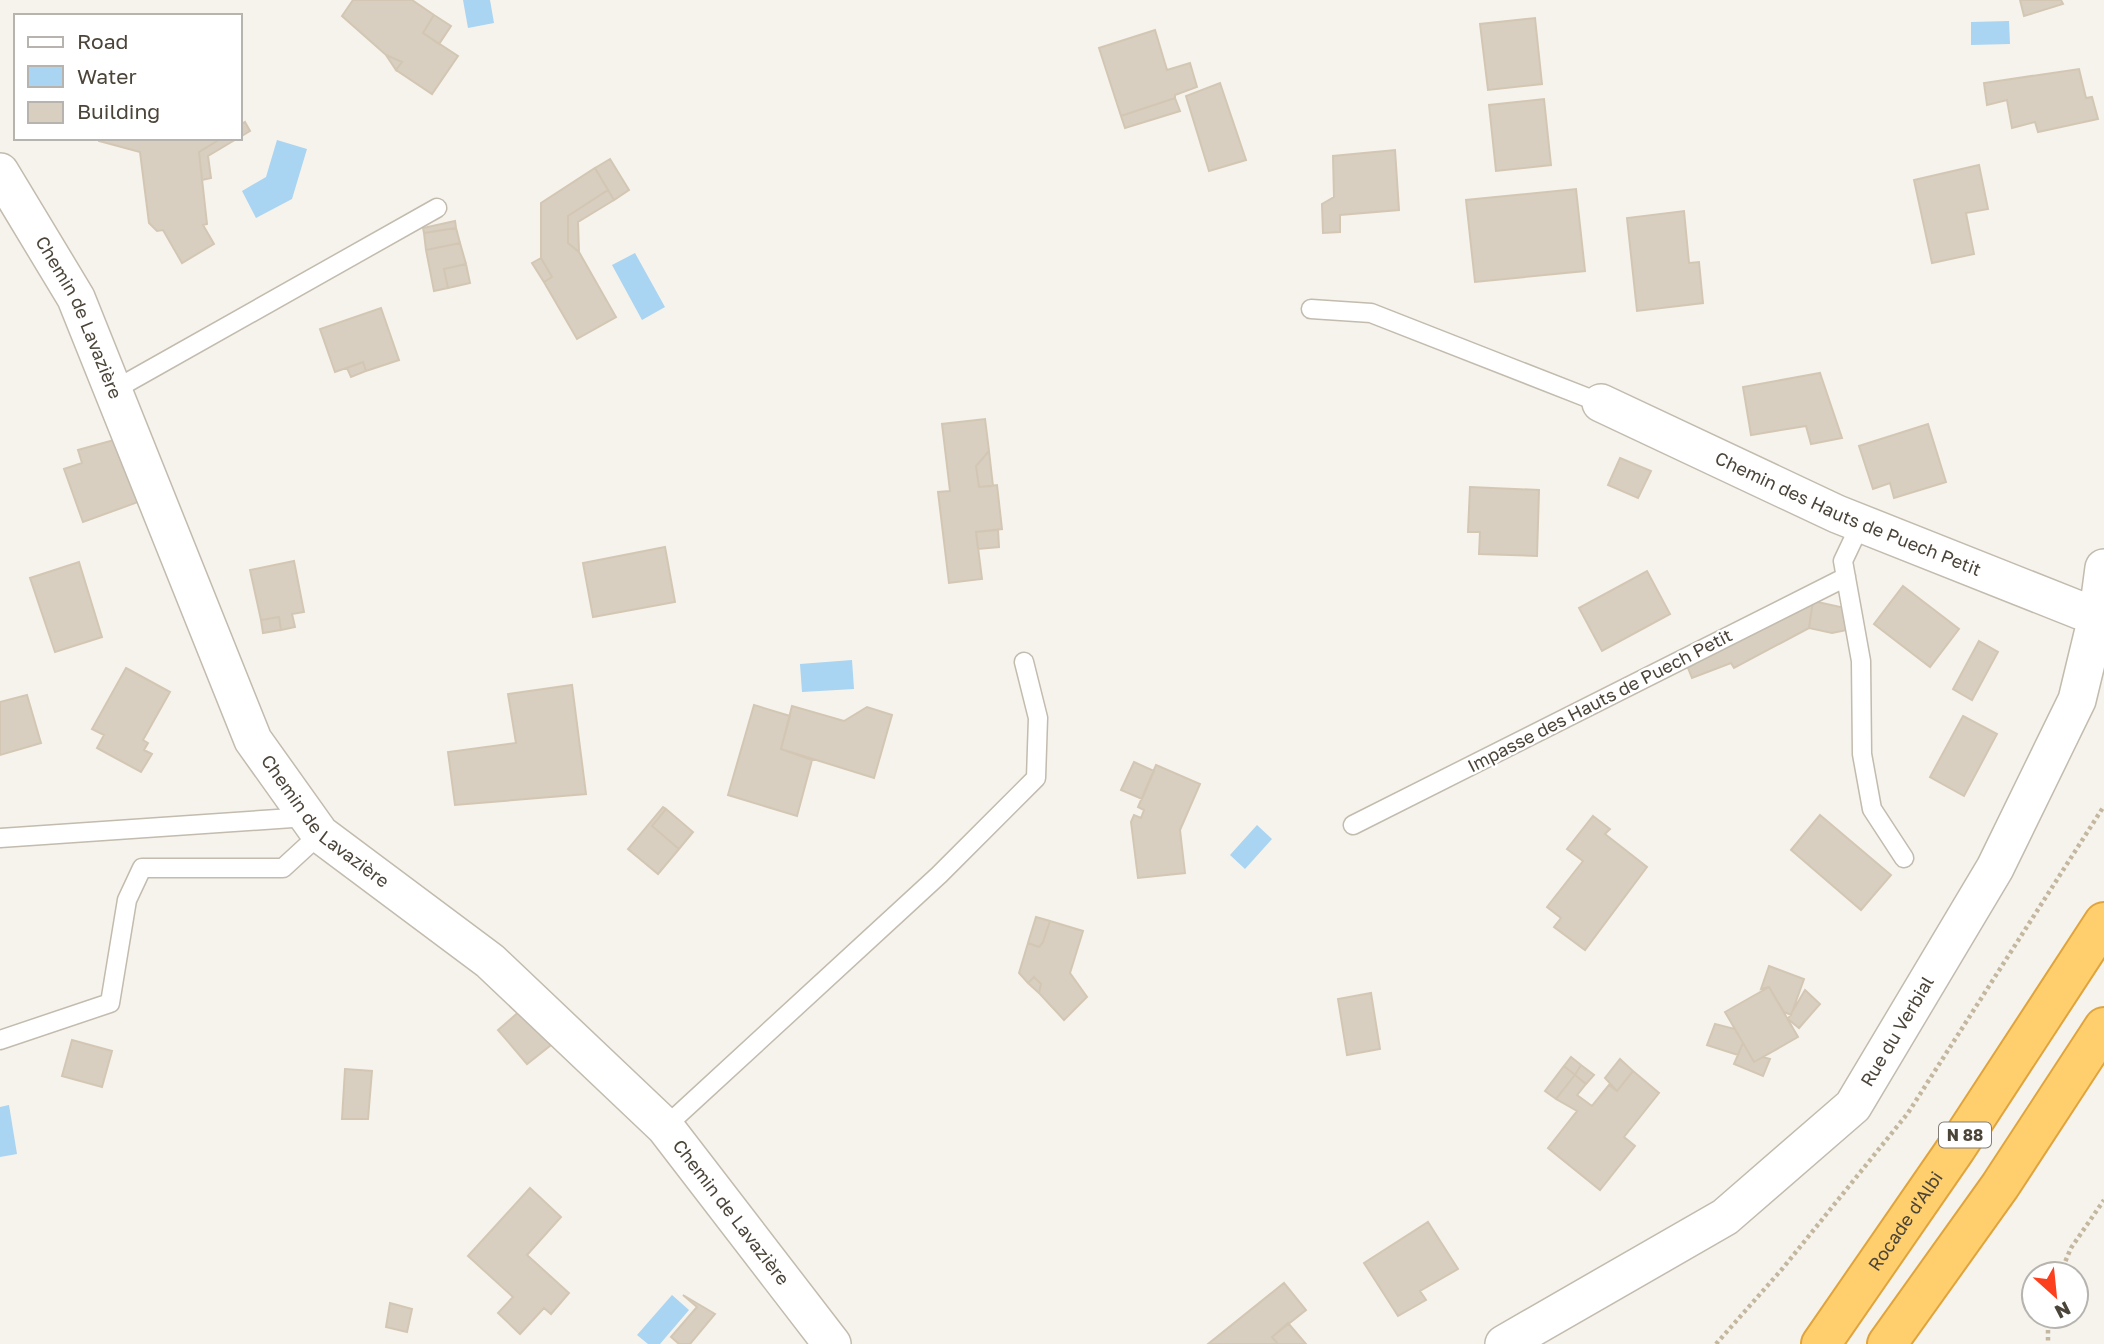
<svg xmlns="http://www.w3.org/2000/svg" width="2104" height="1344" font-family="'Golos Text',sans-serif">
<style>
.water{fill:#a9d4f2}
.building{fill:#d8cfc1;stroke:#d3c7b4;stroke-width:2}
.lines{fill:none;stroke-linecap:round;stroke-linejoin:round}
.lane-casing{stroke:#c2bbae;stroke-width:21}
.street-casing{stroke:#c2bbae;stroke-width:40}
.highway-casing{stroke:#e0a43c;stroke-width:42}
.path{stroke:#c4b79f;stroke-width:4.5;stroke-dasharray:3.5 3.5;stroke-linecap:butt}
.lane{stroke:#fff;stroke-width:18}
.street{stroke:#fff;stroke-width:37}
.highway{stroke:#ffcf6e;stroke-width:38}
.labels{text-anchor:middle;stroke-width:5;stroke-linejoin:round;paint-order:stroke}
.shield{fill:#fff;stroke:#817c74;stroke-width:2}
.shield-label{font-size:16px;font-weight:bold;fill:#4b4439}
.street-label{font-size:18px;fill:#4b4439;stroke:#fff}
</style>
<rect width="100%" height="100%" fill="#f6f3ec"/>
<path class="water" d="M463,0h27l4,23 -26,5z
M2009,21l1,23 -39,1v-23z
M277,140l30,9 -15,50 -36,19 -14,-27 24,-14z
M635,253l30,54 -23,13 -30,-55z
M852,660l2,29 -52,3 -2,-28z
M1257,825l15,14 -27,30 -15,-14z
M9,1105l8,49 -17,3v-50z
M672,1295l17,15 -29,34h-12l-11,-9z"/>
<path class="building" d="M353,0h59l22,15 -11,18 35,23 -26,38 -36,-24 6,-8 -16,-7 -44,-39z
M2020,0h41l2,4 -39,12z
M434,15l17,11 -12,18 -16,-11z
M1535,18l7,66 -54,6 -8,-66z
M1155,30l12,40 23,-7 7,24 -22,8v3l-54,18 -22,-68z
M386,55l16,7 -6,8z
M2079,69l7,29 6,-1 6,22 -60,13 -3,-10 -23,6 -5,-28 -20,5 -3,-22z
M1220,83l26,77 -37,11 -23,-75z
M1175,98l5,13 -55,17 -4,-12z
M1544,99l7,66 -55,6 -7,-66z
M245,122l5,9 -10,6v-12z
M99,138h123l-23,14 8,72 -4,1 11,19 -32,19 -19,-33 -6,1 -8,-8 -9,-71 -41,-11z
M222,138h16l-30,18 3,22 -9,2 -3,-28z
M1395,150l4,60 -59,5v17l-17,1 -1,-29 12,-7 -1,-41z
M610,159l19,31 -15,10 -19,-32z
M1979,165l9,44 -22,4 8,41 -42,9 -18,-83z
M595,168l13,22 -40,26v27l11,9 37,65 -39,22 -33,-57 8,-5 -11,-19v-55z
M1576,189l9,82 -110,11 -9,-82z
M608,190l6,10 -36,22 1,30 -11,-9v-27z
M1684,211l5,52 10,-1 4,41 -66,8 -10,-93z
M455,221l1,7 -32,5 -1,-5z
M456,228l4,15 -34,7 -2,-17z
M460,243l6,21 -22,5 4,19 -14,3 -8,-41z
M541,258l11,19 -8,5 -12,-19z
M466,264l4,19 -22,5 -4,-19z
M381,308l18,52 -33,11 -3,-9 -28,10 -15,-43z
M363,362l3,9 -15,6 -4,-9z
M1820,373l22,65 -31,6 -5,-18 -55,9 -8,-48z
M985,419l4,32 -13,15 3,21 18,-2 5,44 -26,3 6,47 -33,4 -11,-91 12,-1 -8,-67z
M1928,424l18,58 -52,16 -4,-15 -17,6 -14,-43z
M114,440l24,62 -55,20 -19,-53 18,-6 -4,-13z
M989,451l4,35 -14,1 -3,-21z
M1620,458l31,13 -13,27 -30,-13z
M1470,487l69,3 -2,66 -58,-2 1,-22h-12z
M998,530l1,17 -21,2 -2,-17z
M665,547l10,55 -82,15 -10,-54z
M294,561l10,51 -12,2 3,13 -14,3 -2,-13 -18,3 -11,-50z
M79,562l23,75 -47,15 -25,-74z
M1647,571l23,43 -68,37 -23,-43z
M1903,586l56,43 -29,38 -56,-43z
M1813,601l-4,27 -75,40 -3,-5 -39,15 -4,-10 84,-51z
M1813,601l32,7 2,22 -15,3 -23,-5z
M279,617l2,13 -18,3 -2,-13z
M1979,641l19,11 -26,48 -19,-11z
M126,668l44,24 -27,48 5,3 -4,7 8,4 -11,18 -44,-24 7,-13 -12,-6z
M572,685l14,109 -131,11 -7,-53 68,-9 -8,-49z
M27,695l14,48 -41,12v-53z
M754,705l36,11 -9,33 31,11 -15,56 -69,-21z
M792,706l52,15 23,-14 25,8 -18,63 -93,-29z
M1963,716l34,18 -33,62 -34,-19z
M1134,762l20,9 -12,28 -21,-9z
M1156,765l44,19 -20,46 5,43 -47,5 -7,-56 3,-7 7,3 3,-8 -6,-3z
M663,807l3,2 -14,17 27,23 -21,25 -30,-25z
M666,809l27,23 -14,17 -27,-23z
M1820,815l71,60 -30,35 -70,-60z
M1593,816l17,13 -5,5 42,33 -62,83 -31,-23 7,-9 -14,-11 36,-46 -16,-12z
M1036,917l14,4 -7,21 -4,5 -11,-4z
M1050,921l33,10 -13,42 17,24 -23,23 -25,-27 2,-9 -7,-7 -6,6 -9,-10 9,-30 11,4 4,-5z
M1769,966l35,13 -13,36 -7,-3 -15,-25 -8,2z
M1034,977l7,7 -2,9 -11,-10z
M1769,987l29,50 -44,25 -29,-50z
M1805,990l15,14 -21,24 -11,-9z
M1371,993l9,56 -33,6 -9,-56z
M521,1010l30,35 -24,19 -29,-34z
M1715,1024l20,5 8,14 -5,12 -31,-10z
M72,1040l40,11 -10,36 -40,-11z
M1743,1043l11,19 9,-5 7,2 -7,17 -29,-12z
M1571,1057l10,8 -6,10 -11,-9z
M1620,1059l13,12 -16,20 -12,-13z
M1581,1065l13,10 -8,9 -11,-9z
M1564,1066l11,9 -19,24 -11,-8z
M345,1069l27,2 -4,48h-26z
M1633,1071l26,22 -35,44 11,9 -35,44 -52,-42 29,-37 -21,-12 19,-24 11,9 -9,11 15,11 17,-21 8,6z
M530,1188l31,29 -34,38 42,38 -18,21 -7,-6 -24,26 -22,-21 15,-16 -45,-41z
M1428,1222l30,47 -38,22 6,9 -28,16 -34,-53z
M1284,1283l22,27 -34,27 6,7h-70z
M683,1295l32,19 -25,30h-11l-8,-7 26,-30z
M390,1303l22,6 -5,23 -21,-5z
M1288,1323l18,21h-28l-6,-7z"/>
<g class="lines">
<g class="lane-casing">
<path id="lane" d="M1311,309l60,4 230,90
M114,390l323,-182
M1861,523l-18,38 18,100 1,93 10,55 32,49
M1353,825l493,-248
M0,838l307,-21
M0,1040l110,-37 17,-103 15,-32h141l37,-34
M665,1127l274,-252 97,-97 2,-60 -14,-56"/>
</g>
<g class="street-casing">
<g id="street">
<path id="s1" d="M0,172l76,126 177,442 67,94 170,127 175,166 167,217"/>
<path id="s2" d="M1601,403l236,111 242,96 19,3"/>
<path id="s3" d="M1504,1344l221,-127 128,-111 142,-238 82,-168 21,-87 6,-45"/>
</g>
</g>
<g class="highway-casing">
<g id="highway">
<path id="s4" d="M1821,1344l134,-194 149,-228"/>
<path d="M1887,1344l113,-158 104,-159"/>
</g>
</g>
<path class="path" d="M2060,1274l11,-26 33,-48
M2048,1316v28
M1716,1344l67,-76 125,-155 196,-307"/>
<use href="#lane" class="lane"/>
<use href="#street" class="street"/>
<use href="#highway" class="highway"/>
</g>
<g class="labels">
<rect class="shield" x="1939" y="1122.5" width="52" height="25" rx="5"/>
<g class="shield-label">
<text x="1965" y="1141">N 88</text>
</g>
<g class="street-label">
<text dy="6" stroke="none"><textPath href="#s1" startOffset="166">Chemin de Lavazière</textPath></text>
<text dy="6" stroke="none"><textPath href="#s2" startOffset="271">Chemin des Hauts de Puech Petit</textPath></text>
<text transform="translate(1600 701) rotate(-27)" y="6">Impasse des Hauts de Puech Petit</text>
<text dy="6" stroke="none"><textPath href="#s1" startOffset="733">Chemin de Lavazière</textPath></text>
<text dy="6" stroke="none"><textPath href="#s3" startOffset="511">Rue du Verbial</textPath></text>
<text dy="6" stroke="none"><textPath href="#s1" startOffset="1300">Chemin de Lavazière</textPath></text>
<text dy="6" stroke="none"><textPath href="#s4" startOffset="149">Rocade d'Albi</textPath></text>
</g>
</g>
<rect x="14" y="14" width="228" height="126" fill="#ffffff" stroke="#b7b4b0" stroke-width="2"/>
<rect x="28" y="37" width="35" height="10" fill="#ffffff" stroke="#b7b4b0" stroke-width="2"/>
<text x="77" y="49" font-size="21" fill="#4b4439">Road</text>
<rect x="28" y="66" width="35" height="21" fill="#a9d4f2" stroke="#b7b4b0" stroke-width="2"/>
<text x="77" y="84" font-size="21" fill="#4b4439">Water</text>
<rect x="28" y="102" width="35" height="21" fill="#d8cfc1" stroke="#b7b4b0" stroke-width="2"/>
<text x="77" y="119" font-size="21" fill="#4b4439">Building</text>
<g transform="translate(2055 1295) rotate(153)"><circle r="33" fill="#ffffff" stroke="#b7b4b0" stroke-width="2"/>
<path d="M0-5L12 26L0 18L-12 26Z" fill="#fc3f1d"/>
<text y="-10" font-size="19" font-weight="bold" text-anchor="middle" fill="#4b4439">N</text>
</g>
</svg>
